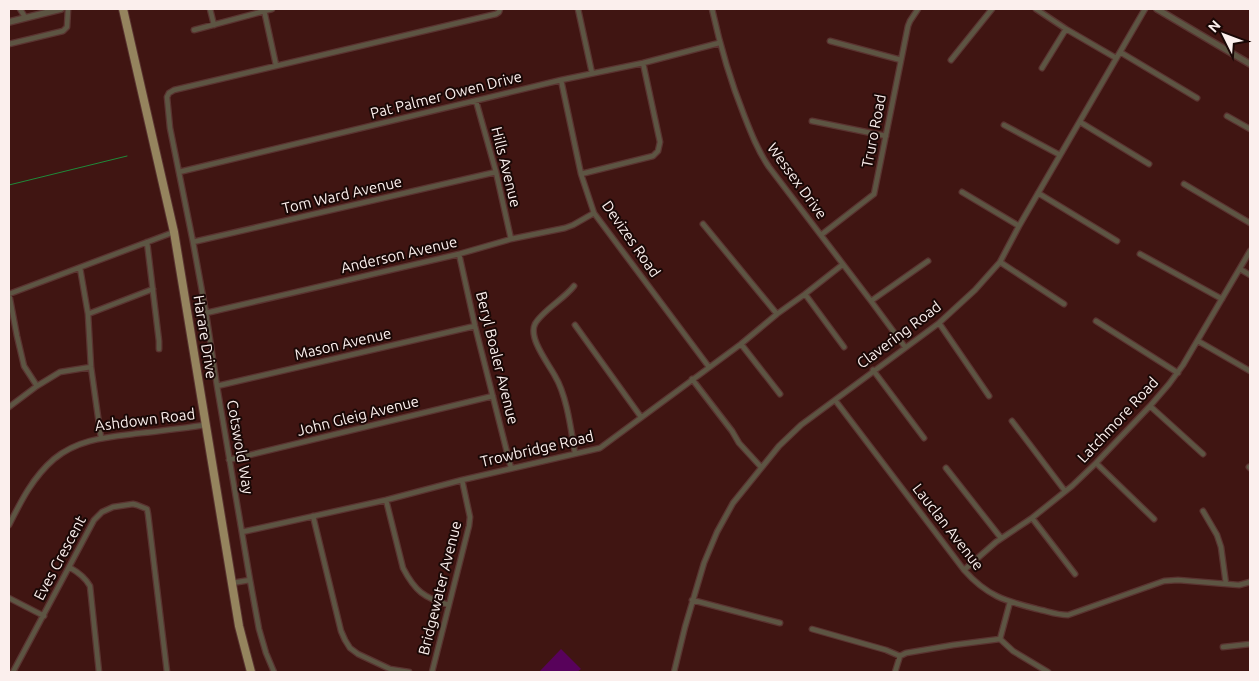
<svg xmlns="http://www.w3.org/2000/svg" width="1259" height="681" font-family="Ubuntu,sans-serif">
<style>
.green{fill:#58025b}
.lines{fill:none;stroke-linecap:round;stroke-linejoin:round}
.stream{stroke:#1f8a39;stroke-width:1}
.minor-casing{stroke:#5a3431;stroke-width:7}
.tertiary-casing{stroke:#5a3431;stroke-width:8}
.primary-casing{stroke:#5a3431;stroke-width:10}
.minor{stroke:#5d5543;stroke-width:4.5}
.tertiary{stroke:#5d5543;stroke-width:5.5}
.primary{stroke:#95845e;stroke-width:8}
.labels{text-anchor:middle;stroke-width:4;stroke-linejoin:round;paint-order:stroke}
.street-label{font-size:15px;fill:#fbefed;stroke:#1a0806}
</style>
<rect width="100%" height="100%" fill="#401512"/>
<path class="green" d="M561,649l20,20 -4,3h-38z"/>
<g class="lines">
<path class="stream" d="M9,185l118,-29"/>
<g class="minor-casing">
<path id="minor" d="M20,9l5,8
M210,9l4,16
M578,9l14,64
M712,9c8,36 18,71 32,106 7,18 14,36 25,52l102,134 34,46
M1036,9l30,20 50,29
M264,10l12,55
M194,30l78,-21
M830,41l71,19
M9,44l54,-13 4,-4 1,-18
M1120,52l77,46
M951,60l41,-51
M1042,68l24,-39
M561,80l20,94 13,39 115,154
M476,101l20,71 15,67
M1227,116l23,13
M812,121l74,15
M1080,122l69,42
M1004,125l56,30
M179,172l382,-92 82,-17 76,-20
M581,174l72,-18 5,-5 2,-9 -17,-79
M1184,184l66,39
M962,192l57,34
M1038,193l79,48
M703,224l74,90
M821,235l53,-41 34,-168 2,-5 8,-12
M147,242l12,99v8
M193,242l303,-70
M459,254l16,72 36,142
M1140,254l82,45
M1000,262l64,42
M80,268l8,46 3,53 10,71
M1240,269l10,6
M574,286c-10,13 -32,25 -39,38 -7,14 13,39 20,52 12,20 16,54 20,77
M9,294l165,-62
M9,294l8,42 7,30 13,20
M805,294l39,53
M871,301l57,-40
M206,313l253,-59 52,-15 54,-11 8,-3 21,-12
M88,314l65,-25
M1096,321l82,52
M939,323l50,73
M575,325l66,92
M1198,341l52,30
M741,344l39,50
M873,370l51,68
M692,379l40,52 7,12 22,24
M217,386l258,-60
M835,400l129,170c23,26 41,31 73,39 10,2 20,6 31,6l96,-34 14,-1 61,5 11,-3
M1150,406l53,48
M9,407l28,-21 23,-14 31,-5
M1012,421l53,70
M229,460l264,-64
M1096,463l58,56
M1249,467l1,1
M946,468l55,70
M386,500l17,68c12,23 21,30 46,37
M1203,511l14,24 4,12 5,37
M313,516l28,115 4,9 5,8 8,6 32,15 19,3
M1032,518l43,56
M9,525c12,-24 24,-48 45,-66 25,-21 56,-22 87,-26 21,-2 43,-5 64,-8
M242,532l144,-32 76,-20 138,-32 141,-104 36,-30 28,-20 37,-29
M69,567c9,5 16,10 21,19l9,86
M964,570l32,-28 36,-24 40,-32 24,-23 54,-57 19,-22 14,-19 67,-114
M232,583l18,-3
M9,598l35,18
M692,600l88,23
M812,629l74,21 14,6
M1000,639l13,12 35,21
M1000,639l10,-37
M1223,647l27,-3
M13,672l81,-152 8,-8 11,-5 20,-3 4,1 10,4 1,5 19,158
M274,672l-8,-19 -7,-24 -9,-49 -33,-194 -11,-73 -13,-71 -23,-114 -3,-31 2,-4 5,-3 322,-76 3,-2 1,-3
M432,672l37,-146 1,-9 -8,-37
M674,672l11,-45 19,-64 13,-31 16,-29 46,-57 22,-21 138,-102 36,-33 25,-28 19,-36 126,-217
M895,672l5,-16 6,-3 47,-8 47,-6"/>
</g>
<g class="tertiary-casing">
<path id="tertiary" d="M1157,9l93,55
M9,22l52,-13"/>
</g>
<g class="primary-casing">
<path id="primary" d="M123,9l51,223 65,394 12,46"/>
</g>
<use href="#minor" class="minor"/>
<use href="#tertiary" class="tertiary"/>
<use href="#primary" class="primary"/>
</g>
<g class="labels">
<g class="street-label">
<text transform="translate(446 95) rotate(-14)" y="5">Pat Palmer Owen Drive</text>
<text transform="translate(874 131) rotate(-79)" y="5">Truro Road</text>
<text transform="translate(506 167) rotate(76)" y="5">Hills Avenue</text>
<text transform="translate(797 181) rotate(54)" y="5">Wessex Drive</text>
<text transform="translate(342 195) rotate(-13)" y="5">Tom Ward Avenue</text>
<text transform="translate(631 239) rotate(55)" y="5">Devizes Road</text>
<text transform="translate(399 255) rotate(-13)" y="5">Anderson Avenue</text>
<text transform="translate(899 335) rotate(-37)" y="5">Clavering Road</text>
<text transform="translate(205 337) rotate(81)" y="5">Harare Drive</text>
<text transform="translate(343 344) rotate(-13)" y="5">Mason Avenue</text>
<text transform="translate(497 358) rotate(76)" y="5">Beryl Boaler Avenue</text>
<text transform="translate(358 416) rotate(-14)" y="5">John Gleig Avenue</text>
<text transform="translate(145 420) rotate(-7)" y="5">Ashdown Road</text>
<text transform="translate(1118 420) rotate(-47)" y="5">Latchmore Road</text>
<text transform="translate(240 447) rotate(80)" y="5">Cotswold Way</text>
<text transform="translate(537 449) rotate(-13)" y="5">Trowbridge Road</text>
<text transform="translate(948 527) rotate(52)" y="5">Lauclan Avenue</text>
<text transform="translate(60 558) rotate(-62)" y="5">Eves Crescent</text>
<text transform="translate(440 588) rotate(-76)" y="5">Bridgewater Avenue</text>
</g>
</g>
<rect width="1259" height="681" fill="none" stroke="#fbefed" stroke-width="20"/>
<g transform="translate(1224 35) rotate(312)" stroke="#1a0806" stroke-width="4" paint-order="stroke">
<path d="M0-4L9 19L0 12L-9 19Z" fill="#fbefed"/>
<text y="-8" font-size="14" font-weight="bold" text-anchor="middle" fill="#fbefed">N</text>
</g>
</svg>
